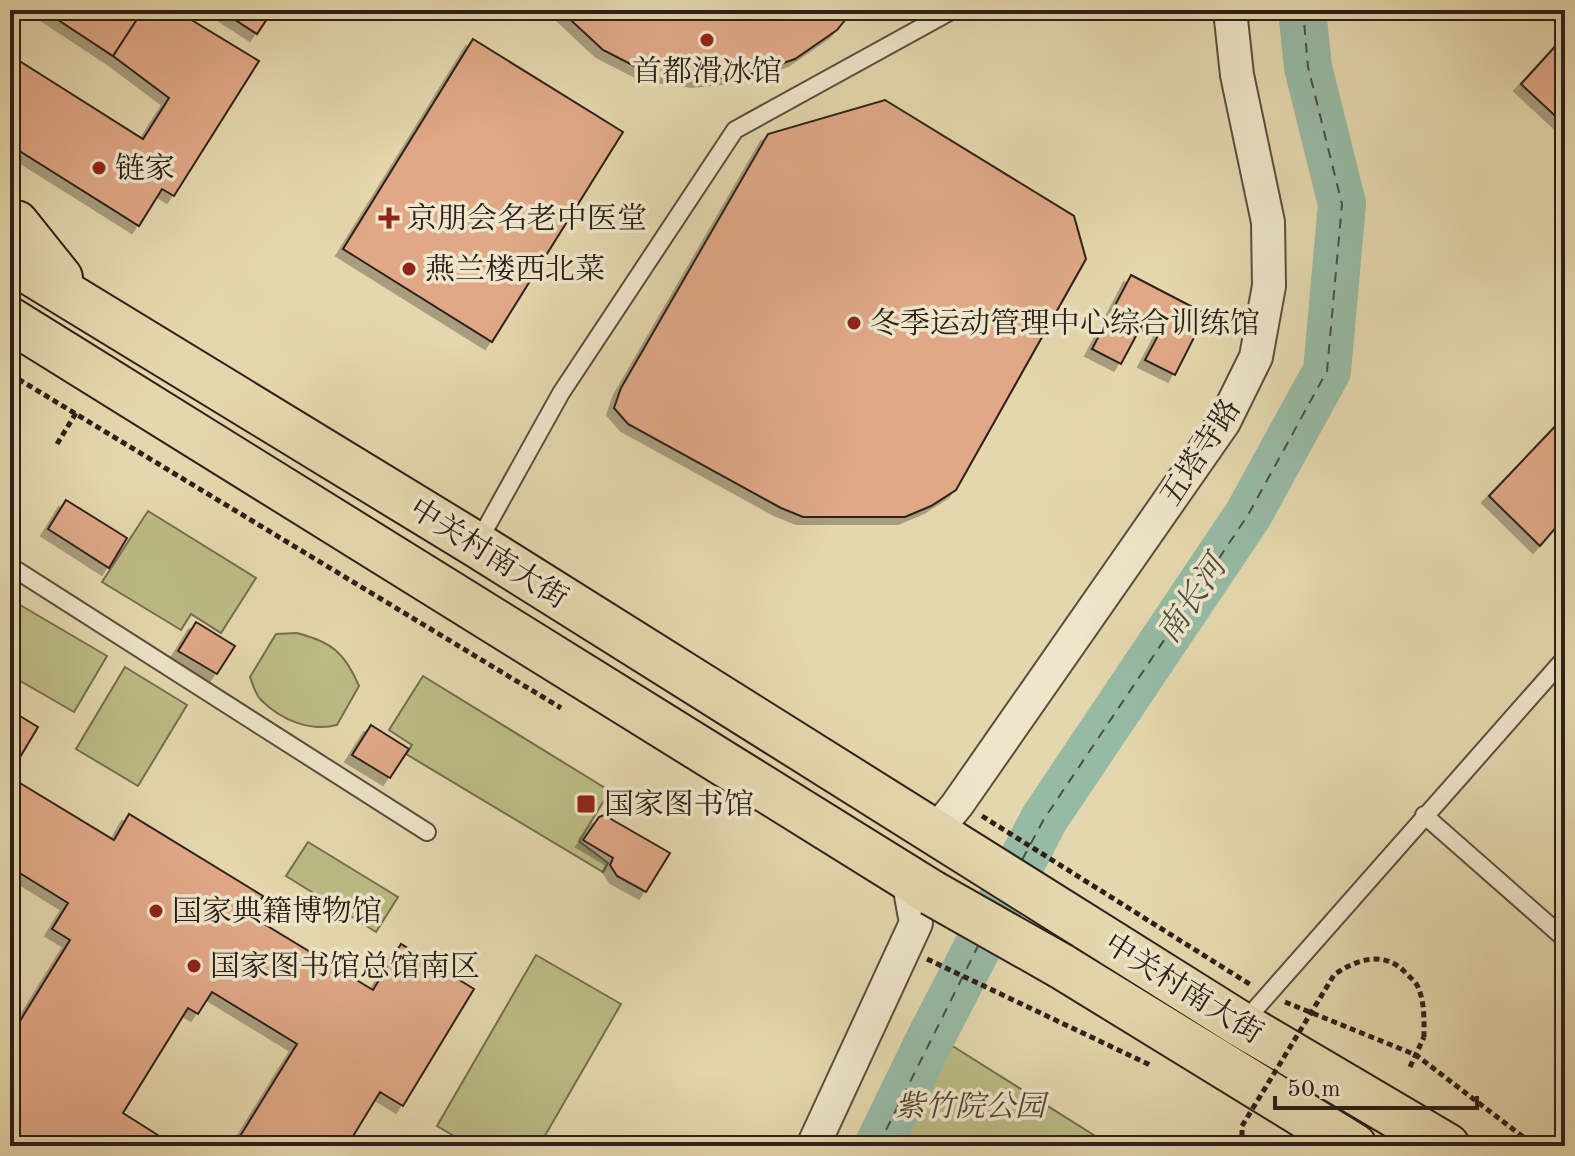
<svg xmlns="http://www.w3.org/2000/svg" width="1575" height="1156" font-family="'Old Standard TT','Noto Serif SC',serif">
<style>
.green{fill:#bcbc85;stroke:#746e50;stroke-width:2}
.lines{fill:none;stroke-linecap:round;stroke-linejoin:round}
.river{stroke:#97baa5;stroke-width:48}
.ferry{stroke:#4d4e44;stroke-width:2;stroke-dasharray:10 8;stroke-linecap:butt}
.building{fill:#e0a887;stroke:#2d201a;stroke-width:2;filter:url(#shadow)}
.lane-casing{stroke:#5b4e3f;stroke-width:20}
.street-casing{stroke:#5b4e3f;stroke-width:36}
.primary-casing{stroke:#2d201a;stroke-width:48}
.path{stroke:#2d201a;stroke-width:5;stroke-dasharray:6 4;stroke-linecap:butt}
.lane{stroke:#eee5ca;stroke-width:16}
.street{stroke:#eee5ca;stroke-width:32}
.primary{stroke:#e5d7ad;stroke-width:44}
.primary-bridge-casing{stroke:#2d201a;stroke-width:48;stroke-linecap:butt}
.path-bridge{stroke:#2d201a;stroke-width:5;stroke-dasharray:6 4;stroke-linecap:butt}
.primary-bridge{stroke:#e5d7ad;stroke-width:44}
.poi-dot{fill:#8f2418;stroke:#eee5ca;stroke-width:3}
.labels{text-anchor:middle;stroke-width:7;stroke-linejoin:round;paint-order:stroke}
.poi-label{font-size:30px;fill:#2d201a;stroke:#eee5ca;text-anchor:start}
.street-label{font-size:30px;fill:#2d201a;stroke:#eee5ca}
.park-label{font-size:30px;font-style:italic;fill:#514735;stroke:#eee5ca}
.water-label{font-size:32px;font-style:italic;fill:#4d4e44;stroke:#eee5ca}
</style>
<defs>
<filter id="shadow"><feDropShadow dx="-7" dy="7" stdDeviation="0" flood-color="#0004"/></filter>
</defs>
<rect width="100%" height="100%" fill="#e5d7ad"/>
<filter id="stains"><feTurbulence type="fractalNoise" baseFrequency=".0025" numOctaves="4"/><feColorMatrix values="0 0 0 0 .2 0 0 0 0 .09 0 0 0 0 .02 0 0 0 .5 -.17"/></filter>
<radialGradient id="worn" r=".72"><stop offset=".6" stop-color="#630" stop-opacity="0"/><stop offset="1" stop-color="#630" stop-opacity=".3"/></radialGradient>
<path class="green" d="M148,511l108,67 -35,55 -30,-19 -10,16 -79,-48z
M10,599l97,57 -33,56 -64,-37z
M297,633c35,9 48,20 62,53l-22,39c-27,7 -56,-5 -76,-25 -6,-6 -8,-16 -11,-23l26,-43z
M125,667l62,38 -49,81 -62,-37z
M423,676l187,115 -31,50 29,22 -5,9 -197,-118 6,-9 -23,-15z
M308,842l90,55 -22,35 -90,-56z
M536,955l85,49 -82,142h-68l-34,-20z
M951,1045l160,101h-209z"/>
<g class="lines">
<path class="river" d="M878,1146l53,-109 113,-218 204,-304 79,-144 15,-167 -34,-137 -6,-57"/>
<path class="ferry" d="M1022,860l22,-41 204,-304 79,-144 15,-167 -34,-137 -5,-57
M878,1146l101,-202"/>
</g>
<path class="building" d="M43,10h100l-30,46z
M143,10h32l84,51 -85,135 -12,-7 -23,37 -129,-81v-90l133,84 26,-41 -56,-42z
M220,10h53l-16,24z
M560,10h293l-16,20 -42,29 -47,16 -49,5 -51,-7 -45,-23z
M473,39l150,93 -131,210 -149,-93z
M1561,40l4,4v81l-44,-41z
M885,100l189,116 12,43 -130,231 -25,16 -26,11h-102l-22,-9 -153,-84 -14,-16 7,-20 147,-254z
M1131,275l75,39 -31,61 -30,-15 16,-30 -17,-9 -23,43 -29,-15z
M1564,417l1,100 -25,29 -51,-50z
M66,500l61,38 -18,30 -61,-39z
M196,622l39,24 -18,28 -39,-23z
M10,710l28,17 -28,47z
M371,725l38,24 -19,29 -38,-23z
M10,777l104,63 15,-26 134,82 -12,20 122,74 28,-46 73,45 -71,117 -23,-14 -33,54h-113l63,-102 -85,-52 -14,22 -10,-6 -65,105 52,33h-165v-109l60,-97 -18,-11 16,-26 -58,-36z
M604,815l66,38 -24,39 -29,-16 -7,-11 3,-7 -30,-18 16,-23z"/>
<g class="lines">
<g class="lane-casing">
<path id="lane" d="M477,544l84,-151 174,-263 218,-120
M10,566l417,266
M1424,815l141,124
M1243,1023l322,-365"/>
</g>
<g class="street-casing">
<path id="street" d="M935,832l22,-27 267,-383 32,-65 13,-71 -1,-64 -31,-147 -7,-65
M813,1146l103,-223 -8,-44"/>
</g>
<g class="primary-casing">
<path id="primary" d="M16,223l44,55
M10,260l467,285 765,480 205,121
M10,320l922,573
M1061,966l293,180"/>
</g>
<path class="path" d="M10,374l551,334
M57,444l19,-31
M982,816l269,169
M927,959l223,106
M1285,1002l131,53 119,91
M1410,1067l14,-30"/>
<use href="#lane" class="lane"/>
<use href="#street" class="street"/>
<use href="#primary" class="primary"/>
<g class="primary-bridge-casing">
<path id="primary-bridge" d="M932,893l129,73"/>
</g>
<path class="path-bridge" d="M1242,1146v-20l92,-151c21,-15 48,-25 70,-4 4,5 10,9 13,14 8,16 7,35 7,52"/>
<use href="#primary-bridge" class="primary-bridge"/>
</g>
<g class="poi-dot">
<circle cx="707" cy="40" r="8"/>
<circle cx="99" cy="168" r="8"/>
<path d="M385 206h8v8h8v8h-8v8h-8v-8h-8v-8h8z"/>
<circle cx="409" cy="269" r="8"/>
<circle cx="854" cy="323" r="8"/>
<rect x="576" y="794" width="20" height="20" rx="4"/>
<circle cx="156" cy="911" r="8"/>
<circle cx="194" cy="966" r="8"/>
</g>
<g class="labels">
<g class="poi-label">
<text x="707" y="81" text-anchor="middle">首都滑冰馆</text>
<text x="115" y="178">链家</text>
<text x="407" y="228">京朋会名老中医堂</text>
<text x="425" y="279">燕兰楼西北菜</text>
<text x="870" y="333">冬季运动管理中心综合训练馆</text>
<text x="604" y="814">国家图书馆</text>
<text x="172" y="921">国家典籍博物馆</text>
<text x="210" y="976">国家图书馆总馆南区</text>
</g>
<g class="street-label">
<text transform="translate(1200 452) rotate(-57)" y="10">五塔寺路</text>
<text transform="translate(489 553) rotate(32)" y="10">中关村南大街</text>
<text transform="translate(1184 988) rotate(32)" y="10">中关村南大街</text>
</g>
<g class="park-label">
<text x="970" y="1116">紫竹院公园</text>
</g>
<g class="water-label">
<text transform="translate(1191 599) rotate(-56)" y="11">南长河</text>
</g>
</g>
<rect width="1575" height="1156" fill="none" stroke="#e5d7ad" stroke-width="40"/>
<rect x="12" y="12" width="1551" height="1132" fill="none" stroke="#2d201a" stroke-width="4"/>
<rect x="20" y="20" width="1535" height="1116" fill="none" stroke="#2d201a" stroke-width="2"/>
<path d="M1275 1096v12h202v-12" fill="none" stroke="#2d201a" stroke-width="4"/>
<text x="1287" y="1096" font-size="24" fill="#2d201a" stroke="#eee5ca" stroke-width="6" paint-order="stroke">50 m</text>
<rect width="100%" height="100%" filter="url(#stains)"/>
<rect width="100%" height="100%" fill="url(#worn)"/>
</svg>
